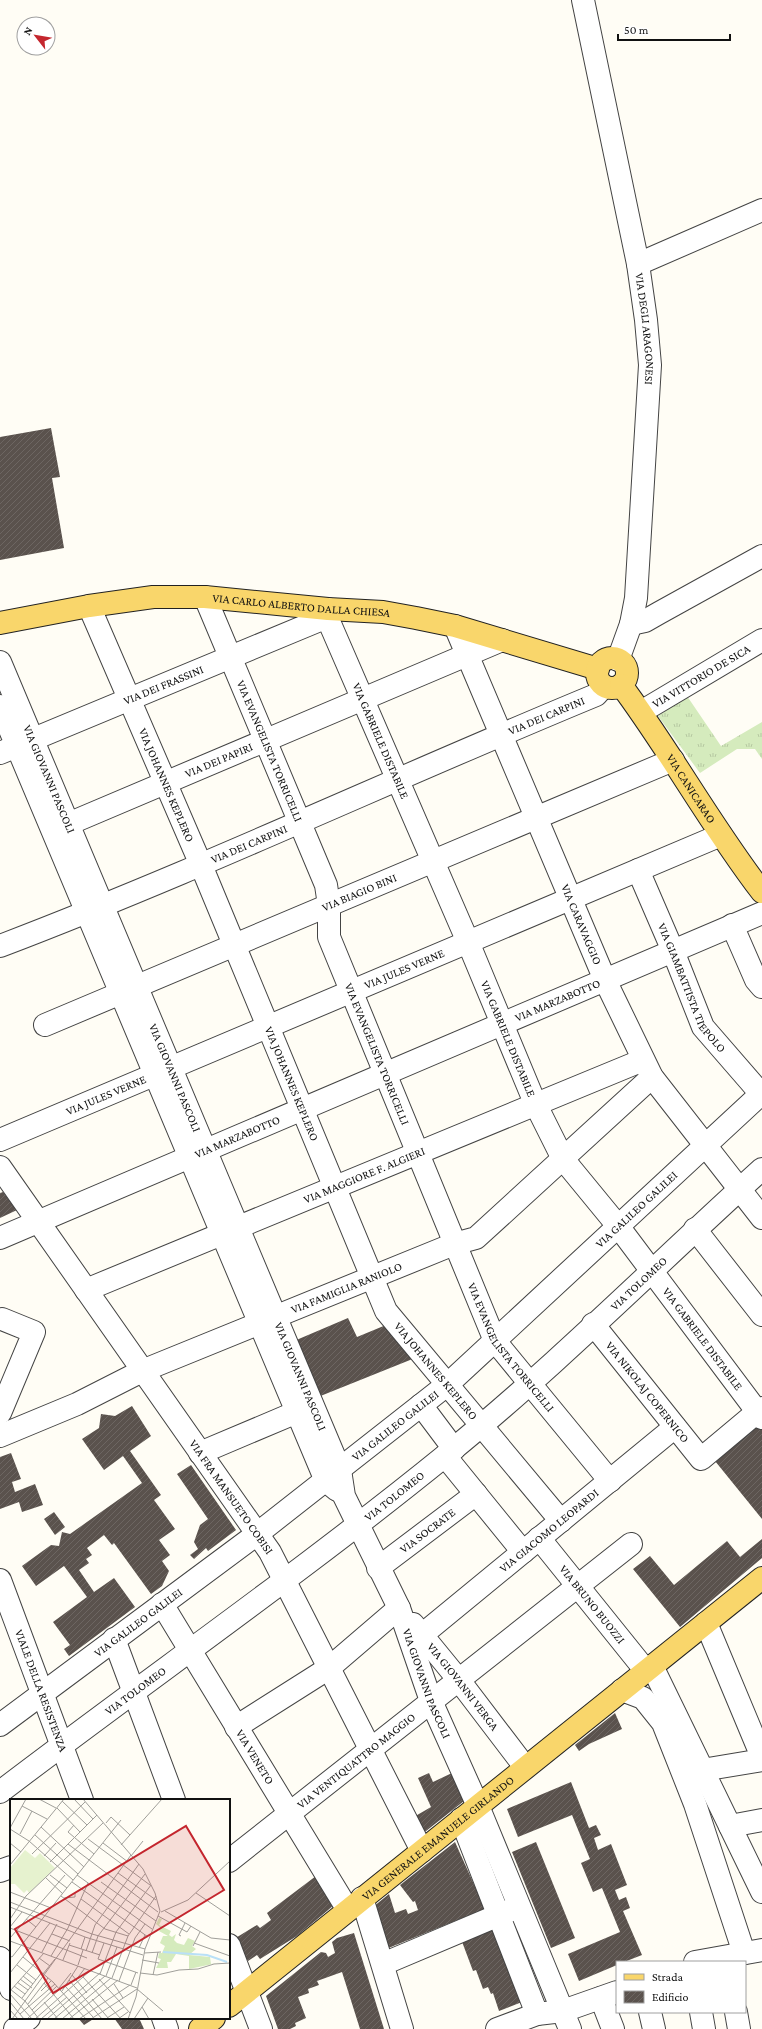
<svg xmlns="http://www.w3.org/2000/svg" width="762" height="2029" font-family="'Crimson Pro',serif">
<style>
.grass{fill:url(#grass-tufts)}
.building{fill:url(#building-hatch)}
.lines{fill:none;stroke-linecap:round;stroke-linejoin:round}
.minor-casing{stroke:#444;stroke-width:24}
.major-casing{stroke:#222;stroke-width:24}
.minor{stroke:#fff;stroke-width:22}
.major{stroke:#f9d66b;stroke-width:22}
.labels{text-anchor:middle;stroke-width:4;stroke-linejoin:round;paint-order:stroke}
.street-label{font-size:12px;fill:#111;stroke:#fff}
.inset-river{fill:none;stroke:#b9e0f7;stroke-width:2}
.inset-road{fill:none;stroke:#a09f9a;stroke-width:1}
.view{fill:#c4262e;fill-opacity:0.15;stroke:#c4262e;stroke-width:2}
.inset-edge{fill:none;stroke:#111;stroke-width:2}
</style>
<defs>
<pattern id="grass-tufts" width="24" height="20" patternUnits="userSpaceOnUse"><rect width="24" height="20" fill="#d5ebbd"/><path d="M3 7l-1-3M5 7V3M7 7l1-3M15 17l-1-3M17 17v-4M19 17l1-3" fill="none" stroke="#b6c8a1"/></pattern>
<pattern id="building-hatch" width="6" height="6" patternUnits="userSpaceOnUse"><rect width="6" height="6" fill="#5a524d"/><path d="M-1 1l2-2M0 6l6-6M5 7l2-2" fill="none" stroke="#6d6662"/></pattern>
</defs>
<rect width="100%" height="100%" fill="#fffdf5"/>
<path class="grass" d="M687,696l34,50 41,-24v37l-7,-10h-18l-37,24 -42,-57z"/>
<path class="building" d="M51,428l9,49 -8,1 12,70 -64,12v-123z
M3,1192l14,18 -17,8v-25z
M348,1318l9,19 29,-12 29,33 -97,39 -24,-56z
M132,1406l19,30 -21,15 31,44 -7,5 21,29 -16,11 11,15 -8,6 7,10 -7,15 -11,8 -37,-51 -2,2 -8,-10 -17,13 5,7 -6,4 3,4 -10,7 15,22 20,-14 21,29 -66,49 -5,-7 6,-4 -17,-23 34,-25 -23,-31 -28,20 -14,-20 29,-21 8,1 3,-14 8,2 72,-51 -19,-27 -19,14 -22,-31 17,-11 2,-14 14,2z
M758,1424l4,6v89l-47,-58z
M11,1453l10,26 -9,3 3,10 20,-8 8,21 -21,7 -3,-10 -19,7v-52z
M191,1465l45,65 -28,21 -2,-3 -12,11 -4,-4 8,-6 -4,-7 6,-17 8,-6 -31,-45z
M54,1512l11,15 -10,8 -11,-16z
M762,1539v19l-82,69 -47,-58 17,-13 24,29 53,-44 13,16z
M615,1713l7,16 -33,15 -10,7 -4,-6z
M429,1773l4,9 19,-9 12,28 -43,34 -9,-17 19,-11 -13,-29z
M571,1782l18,46 7,-3 5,10 -7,3 4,12 13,-6 16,41 -12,5 4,10 7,-3 4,11 -7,3 19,44 -18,7h-7v3l-38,16 -11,-27 52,-22 -18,-44 -9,4 -12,-29 9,-4 -18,-44 -54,22 -11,-28z
M455,1842l30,67 -99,40 -13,-42 16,-13 6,19 11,-4 2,5 10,-4 -3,-9 -2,1 -13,-17z
M536,1842l39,96 -24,10 -39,-96z
M316,1876l17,30 -36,30 -37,23 -3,-4 -9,6 -14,-22 23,-14 3,3 11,-8 -4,-7z
M492,1927l30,75 -23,9 -6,-18 -2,1 -3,-7 -5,2 -7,-19 -3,1 -12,-32z
M354,1933l30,96h-24l-18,-57 -25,9 2,4 -11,4 1,4 -11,4 8,21 -11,5 1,3 -6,3h-12l-12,-33 55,-44 5,1 2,4 7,-4 -3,-11 5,-4z
M78,2018h17l-11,7z
M114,2018h25l5,11h-22z"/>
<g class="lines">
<g class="minor-casing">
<g id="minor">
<path id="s1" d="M583,0l55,264 8,56 4,45 -14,233 -5,26 -13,36"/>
<path d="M638,264l124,-54"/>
<path id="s2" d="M205,597l121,288 3,20v32l166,404 115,140"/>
<path id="s3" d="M89,606l112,259 185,446 175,210"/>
<path id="s4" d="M328,609l-1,8 141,325 67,161 28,56 55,67 144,192"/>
<path d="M631,624l14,-3 14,-8 103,-57"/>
<path id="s5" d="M455,626l150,354 47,97 110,141"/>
<path id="s6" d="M0,662l340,808 4,26 55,112 32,93 47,105 92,223"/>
<path d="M0,706l326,775 11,9"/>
<path id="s7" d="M641,712l121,-72"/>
<path id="s8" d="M0,753l327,-136"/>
<path id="s9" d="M54,830l448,-190"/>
<path id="s10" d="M638,870l35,81 30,76 59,68"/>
<path d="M732,925l24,55 6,7"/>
<path id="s11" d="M0,946c202,-77 397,-169 596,-251l8,-9"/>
<path id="s12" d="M45,1025l628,-265"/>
<path id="s13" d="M0,1140l721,-305"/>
<path id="s14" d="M0,1167l270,385 152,299"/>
<path d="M695,1229l67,86"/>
<path id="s15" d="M0,1238l762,-325"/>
<path id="s16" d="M86,1290l557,-230"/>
<path id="s17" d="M593,1324l108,135 61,-51"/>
<path d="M421,1405l33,44"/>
<path d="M0,1413l34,-81 -32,-13"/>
<path id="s18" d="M0,1436l77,-32 65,-33 312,-127 22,-6 176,-161"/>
<path d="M200,1453l97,-41"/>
<path d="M445,1456l78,96"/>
<path id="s19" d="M539,1538l107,133"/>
<path id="s20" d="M378,1568l98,-74"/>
<path id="s21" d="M0,1580l82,220"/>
<path id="s22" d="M162,1604l186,306"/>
<path d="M706,1623l56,134"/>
<path id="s23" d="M413,1624l45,55 67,88"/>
<path id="s24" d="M423,1634l252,-207"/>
<path d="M114,1639l60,161"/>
<path d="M652,1666l110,226"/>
<path d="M622,1690l21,8 20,25 32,81 49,149"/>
<path id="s25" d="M0,1725l257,-191 191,-150 314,-291"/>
<path d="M236,1727l93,-59 70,-60"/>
<path d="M702,1770l60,-10"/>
<path id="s26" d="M0,1792c148,-113 302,-220 446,-337 111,-90 211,-191 316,-286"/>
<path d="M461,1819l76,195"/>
<path d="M730,1826l32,-6"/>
<path id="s27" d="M229,1861l402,-317"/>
<path d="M0,1871l11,-4"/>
<path d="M362,1898l40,131"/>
<path d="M229,1945l32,84"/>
<path d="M0,1958l11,31"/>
<path d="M695,1962l67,-12"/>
<path d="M383,1964l128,-54"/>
<path d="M601,1998l12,31"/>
<path d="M650,2012l4,17"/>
<path d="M701,2012l3,17"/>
<path d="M736,2012l3,17"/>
<path d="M163,2018l4,11"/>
<path d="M15,2029l14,-11"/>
<path d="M497,2029l40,-15 26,-3 54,-19"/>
</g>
</g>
<g class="major-casing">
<g id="major">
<path id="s28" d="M0,623l89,-17 64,-9h52l123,12 55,3 33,6 39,8 143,43"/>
<circle cx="612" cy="673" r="15"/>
<path id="s29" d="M621,685c50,67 90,141 141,207"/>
<path id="s30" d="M229,2006l533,-428"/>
<path d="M200,2029l14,-11"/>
</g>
</g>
<use href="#minor" class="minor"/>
<use href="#major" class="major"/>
</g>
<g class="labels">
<g class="street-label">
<text dy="4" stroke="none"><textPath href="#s1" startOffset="335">VIA DEGLI ARAGONESI</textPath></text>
<text dy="4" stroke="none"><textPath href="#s28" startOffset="304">VIA CARLO ALBERTO DALLA CHIESA</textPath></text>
<text dy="4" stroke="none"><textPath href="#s7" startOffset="70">VIA VITTORIO DE SICA</textPath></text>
<text dy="4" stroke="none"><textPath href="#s8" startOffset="177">VIA DEI FRASSINI</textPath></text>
<text dy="4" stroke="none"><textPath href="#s11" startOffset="593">VIA DEI CARPINI</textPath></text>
<text dy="4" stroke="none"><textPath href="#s4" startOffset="143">VIA GABRIELE DISTABILE</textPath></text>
<text dy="4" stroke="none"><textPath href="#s2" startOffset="167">VIA EVANGELISTA TORRICELLI</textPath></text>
<text dy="4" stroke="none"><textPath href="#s9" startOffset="179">VIA DEI PAPIRI</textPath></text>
<text dy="4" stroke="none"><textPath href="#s6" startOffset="127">VIA GIOVANNI PASCOLI</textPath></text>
<text dy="4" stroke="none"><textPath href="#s3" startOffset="195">VIA JOHANNES KEPLERO</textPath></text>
<text dy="4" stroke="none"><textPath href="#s29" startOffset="125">VIA CANICARAO</textPath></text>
<text dy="4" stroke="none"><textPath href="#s11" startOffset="269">VIA DEI CARPINI</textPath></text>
<text dy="4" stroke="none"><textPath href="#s12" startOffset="341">VIA BIAGIO BINI</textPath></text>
<text dy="4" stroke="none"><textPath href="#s5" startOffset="324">VIA CARAVAGGIO</textPath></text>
<text dy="4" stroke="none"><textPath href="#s13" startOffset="439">VIA JULES VERNE</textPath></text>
<text dy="4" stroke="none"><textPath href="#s10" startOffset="130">VIA GIAMBATTISTA TIEPOLO</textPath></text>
<text dy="4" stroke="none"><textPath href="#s15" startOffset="606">VIA MARZABOTTO</textPath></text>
<text dy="4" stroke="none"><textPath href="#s4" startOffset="467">VIA GABRIELE DISTABILE</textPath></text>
<text dy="4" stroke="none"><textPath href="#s2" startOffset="491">VIA EVANGELISTA TORRICELLI</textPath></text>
<text dy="4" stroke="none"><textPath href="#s6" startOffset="451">VIA GIOVANNI PASCOLI</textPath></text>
<text dy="4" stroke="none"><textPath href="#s3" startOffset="519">VIA JOHANNES KEPLERO</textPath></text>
<text dy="4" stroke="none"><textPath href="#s13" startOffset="115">VIA JULES VERNE</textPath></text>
<text dy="4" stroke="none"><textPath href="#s15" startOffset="258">VIA MARZABOTTO</textPath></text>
<text dy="4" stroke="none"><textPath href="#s16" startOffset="301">VIA MAGGIORE F. ALGIERI</textPath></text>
<text dy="4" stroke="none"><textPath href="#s25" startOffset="820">VIA GALILEO GALILEI</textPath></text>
<text dy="4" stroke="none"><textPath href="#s26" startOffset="817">VIA TOLOMEO</textPath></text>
<text dy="4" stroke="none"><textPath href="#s18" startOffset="377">VIA FAMIGLIA RANIOLO</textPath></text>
<text dy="4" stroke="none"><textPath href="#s4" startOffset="827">VIA GABRIELE DISTABILE</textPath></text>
<text dy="4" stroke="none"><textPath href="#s2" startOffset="815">VIA EVANGELISTA TORRICELLI</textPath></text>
<text dy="4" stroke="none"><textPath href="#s3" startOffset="843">VIA JOHANNES KEPLERO</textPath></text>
<text dy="4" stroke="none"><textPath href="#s6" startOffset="775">VIA GIOVANNI PASCOLI</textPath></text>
<text dy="4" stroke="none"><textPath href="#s17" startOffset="87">VIA NIKOLAJ COPERNICO</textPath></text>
<text dy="4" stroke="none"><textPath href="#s25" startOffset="496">VIA GALILEO GALILEI</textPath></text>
<text dy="4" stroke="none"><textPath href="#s26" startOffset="493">VIA TOLOMEO</textPath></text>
<text dy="4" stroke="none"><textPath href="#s14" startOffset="403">VIA FRA MANSUETO COBISI</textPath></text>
<text dy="4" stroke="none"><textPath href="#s20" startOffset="62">VIA SOCRATE</textPath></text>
<text dy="4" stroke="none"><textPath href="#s24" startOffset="163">VIA GIACOMO LEOPARDI</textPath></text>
<text dy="4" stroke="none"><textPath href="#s19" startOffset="85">VIA BRUNO BUOZZI</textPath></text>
<text dy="4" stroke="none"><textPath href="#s25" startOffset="172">VIA GALILEO GALILEI</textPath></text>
<text dy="4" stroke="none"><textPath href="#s6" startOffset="1108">VIA GIOVANNI PASCOLI</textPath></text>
<text dy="4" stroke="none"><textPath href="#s23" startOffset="80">VIA GIOVANNI VERGA</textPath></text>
<text dy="4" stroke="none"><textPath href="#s21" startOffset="118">VIALE DELLA RESISTENZA</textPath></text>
<text dy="4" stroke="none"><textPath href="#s26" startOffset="169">VIA TOLOMEO</textPath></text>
<text dy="4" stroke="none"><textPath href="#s22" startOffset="179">VIA VENETO</textPath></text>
<text dy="4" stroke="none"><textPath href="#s27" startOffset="162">VIA VENTIQUATTRO MAGGIO</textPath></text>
<text dy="4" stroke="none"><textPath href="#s30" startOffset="268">VIA GENERALE EMANUELE GIRLANDO</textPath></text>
</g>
</g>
<g transform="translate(10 1799)">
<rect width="220" height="220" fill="#fffdf5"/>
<path d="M149,119l3,1 -3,6 12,6 -2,4 3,2 4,-3 -2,6 3,3 7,2 4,-7 7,3 -3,5 4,3 -7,6 21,2 1,7 11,-2 -33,7v-13l-13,-2 -5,8h-4l1,6h-12l5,-9 -3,-1 1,-5h3l3,-7 -5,-3 3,-7h5l-9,-5 2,-3 -5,-4z" fill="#d5ebbd"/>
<path d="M15,51l10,8 5,-5 15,15 -26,25 -2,-3 -3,3 -9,-9h-5v-16z" fill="#e6f2cf"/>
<path class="inset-river" d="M153,153l44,3 20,7"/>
<path class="inset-road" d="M29,0l17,9M64,0l19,20M73,0l60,70 12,24 5,18 -15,38 -9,48 -8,22M52,2l25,24M12,7l25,13M47,9l23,24M96,24l5,-6 19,18M64,26l-6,7 26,22M31,28l43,40M0,29l16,-29M0,30l19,12 44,39M10,35l12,-23M25,36l43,39M78,40l62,46M0,44l11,9M93,44l25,19M58,45l90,68M111,46l41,-46M22,55l53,-52M34,57l12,-13M121,57l12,-15M40,63l47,-47M0,66l54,-66M108,74l38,27M40,76l17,13M67,76l75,54M36,79l17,16M62,83l76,55M91,83l55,39M0,93l41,16M186,94l34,23M51,97l44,33 23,7M54,99l11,-1v-4M71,100l48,35M0,103l82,32 53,15M0,108l75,30 58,18M155,112l46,27 19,2M151,113l27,-12 42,-39M148,117l29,16 4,-6M0,120l16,-23 77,-73M16,120l10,8M0,128l12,-15M0,129l77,30M42,135l18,7M171,137l-2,-1 6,-12M0,139l55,-63M0,142l127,47M94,144l-6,16 40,14M184,144l36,13M59,146l31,10M183,147l7,-14M129,149l6,-13M71,150l4,-12M76,152l9,-26 44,-61M32,153l15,-28M82,154l6,-17 47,-62M134,154l17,-1M0,157l2,1 109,-137M41,157l17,-28 20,-45M13,158l30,25 33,37M29,159l11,8M53,161l7,-17M132,161l17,3M7,166l19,15M68,166l5,-15M0,174l40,-50M130,174l17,2 22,-5 19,-1 16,-5 16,-1M33,175l12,-15M90,175l16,-42 35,-47M62,176l15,18M143,176l5,-23M13,177l10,8M96,177l11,-29M73,178l38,42M102,179l16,-42 28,-40M10,180l12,9M89,180l31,34M59,181l33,39M66,181l9,-12M109,182l16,-43 10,-14M7,183l11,8M34,184l30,36M104,185l9,14M121,186l5,-13M4,187l11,8M55,187l28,31M49,189l12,-15M0,190l15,12 14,18M0,192l34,-38M31,192l10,-10M52,192l16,-25M0,195l22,25M12,199l20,-26M82,200l17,20M0,203l14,17M34,203l14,17M18,205l20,-26M132,208l7,12M0,211l8,9M22,211l25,-24M10,215l35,-30M97,219l17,-11M2,220l119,-164M17,220l33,-30M25,220l56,-49M31,220l26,-22M37,220l53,-46M44,220l51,-43M52,220l49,-41M59,220l49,-39M69,220l51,-34M81,220l46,-30 26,22M108,220l10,-7M124,220l14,-21"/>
<path class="view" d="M176,27l38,64 -171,103 -38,-64z"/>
<rect width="220" height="220" class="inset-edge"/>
</g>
<rect x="616" y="1961" width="130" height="52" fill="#ffffff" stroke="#a0a0a0"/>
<rect x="624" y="1974" width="20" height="6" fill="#f9d66b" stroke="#a0a0a0"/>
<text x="652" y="1981" font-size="12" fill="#111111">Strada</text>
<rect x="624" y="1991" width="20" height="12" fill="url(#building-hatch)" stroke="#a0a0a0"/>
<text x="652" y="2001" font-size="12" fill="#111111">Edificio</text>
<g transform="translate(36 36) rotate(301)"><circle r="19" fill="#ffffff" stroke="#a0a0a0"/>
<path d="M0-3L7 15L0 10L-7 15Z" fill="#c4262e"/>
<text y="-6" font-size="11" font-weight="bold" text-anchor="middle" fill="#111111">N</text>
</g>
<path d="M618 34v6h112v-6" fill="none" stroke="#111111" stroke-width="2"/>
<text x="624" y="34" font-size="12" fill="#111111" stroke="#ffffff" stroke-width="3" paint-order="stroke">50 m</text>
</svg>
